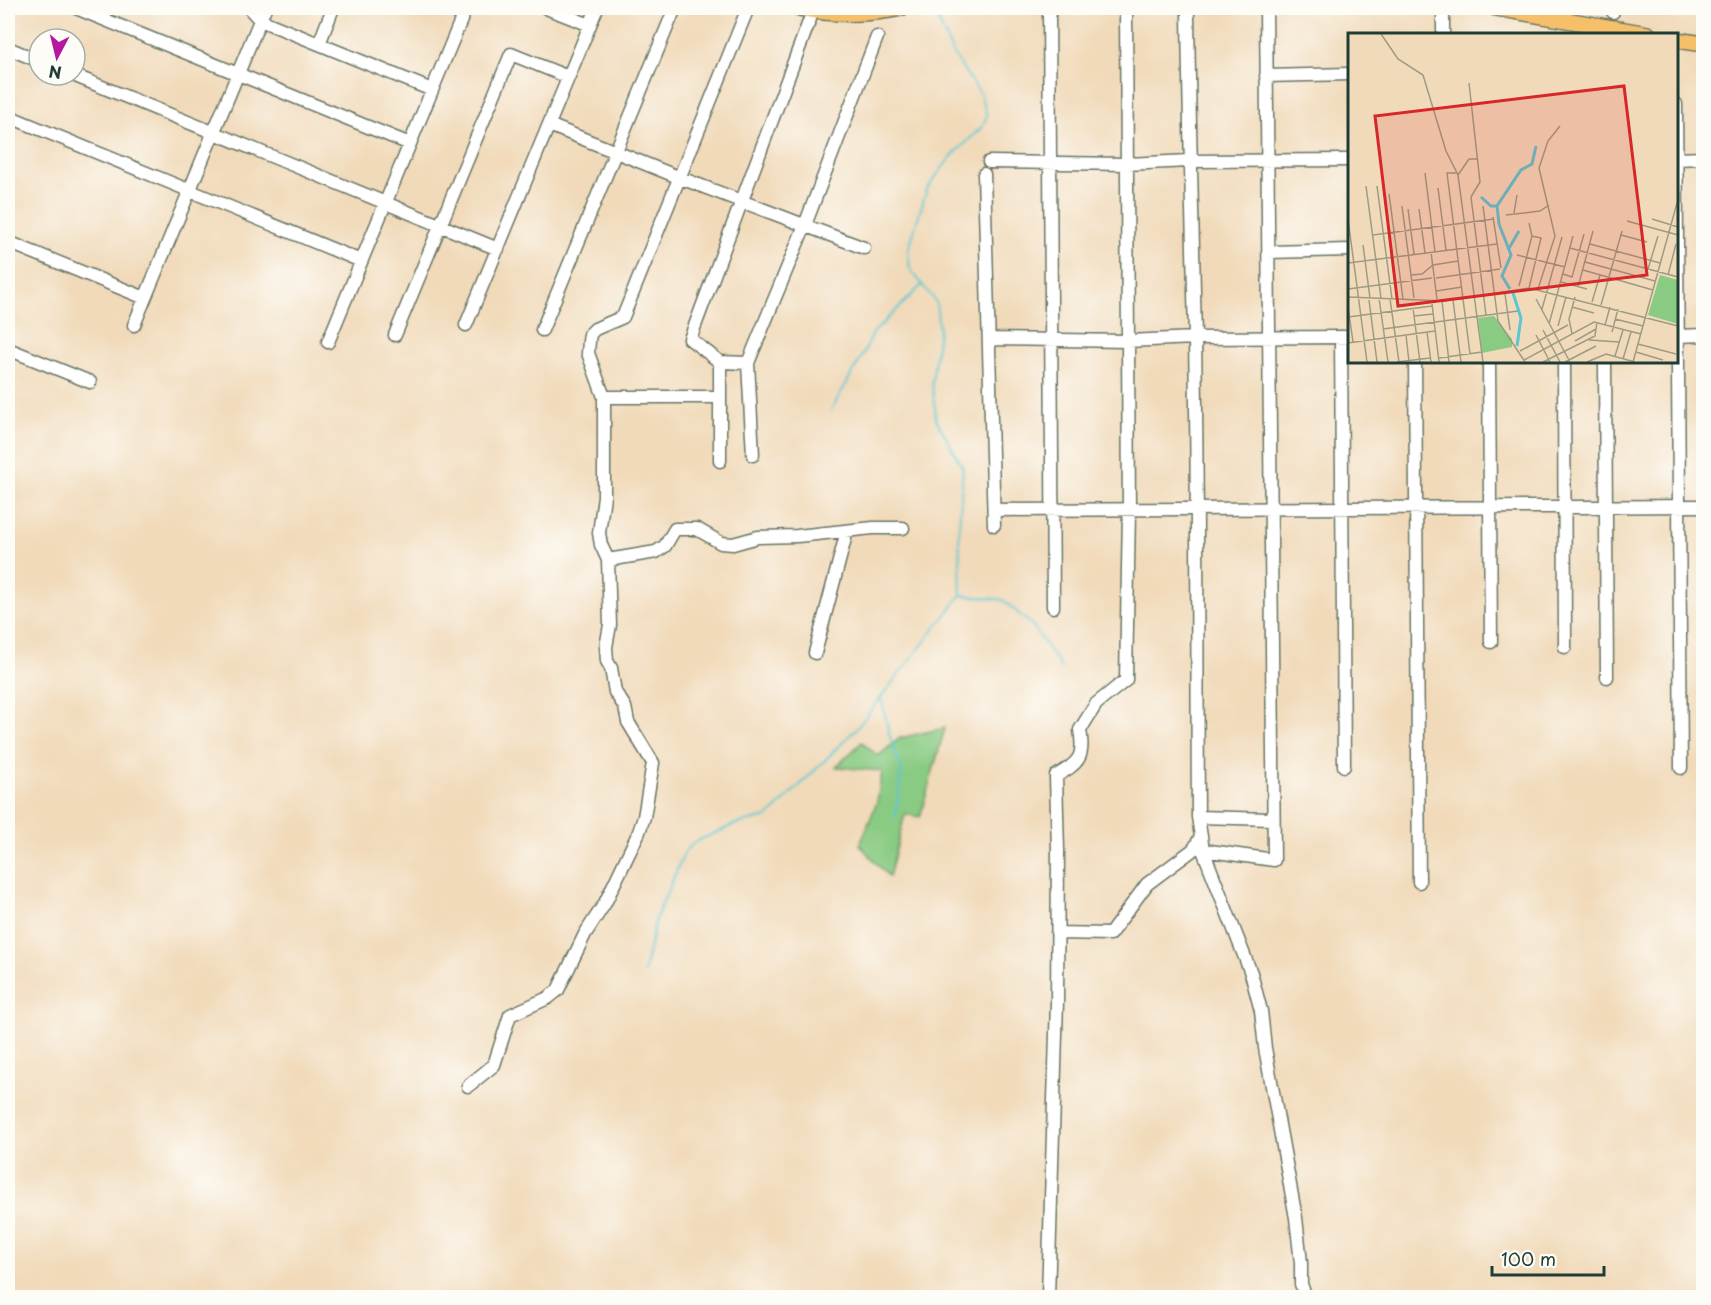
<svg xmlns="http://www.w3.org/2000/svg" width="1711" height="1305" font-family="'Playpen Sans',sans-serif">
<style>
.green{fill:#8acb83;stroke:#54845c;stroke-width:1.5}
.lines{fill:none;stroke-linecap:round;stroke-linejoin:round}
.stream{stroke:#5ac7d1;stroke-width:2}
.minor-casing{stroke:#687463;stroke-width:15}
.major-casing{stroke:#687463;stroke-width:18}
.minor{stroke:#fff;stroke-width:12}
.major{stroke:#f6c06b;stroke-width:15}
.inset-river{fill:none;stroke:#5ac7d1;stroke-width:3}
.inset-road{fill:none;stroke:#9d9b84;stroke-width:1.5}
.view{fill:#d62828;fill-opacity:0.15;stroke:#d62828;stroke-width:3}
.inset-edge{fill:none;stroke:#1f3d34;stroke-width:3}
</style>
<rect width="100%" height="100%" fill="#fdfcf7"/>
<filter id="ink" filterUnits="userSpaceOnUse"><feTurbulence type="fractalNoise" baseFrequency=".0167" numOctaves="2"/><feDisplacementMap in="SourceGraphic" scale="12" xChannelSelector="R" yChannelSelector="G"/><feConvolveMatrix kernelMatrix="1 2 1 2 8 2 1 2 1" color-interpolation-filters="sRGB"/></filter>
<filter id="wash" filterUnits="userSpaceOnUse"><feTurbulence type="fractalNoise" baseFrequency=".008" numOctaves="4" result="noise"/><feDisplacementMap in="SourceGraphic" scale="24" xChannelSelector="R" yChannelSelector="G"/><feGaussianBlur stdDeviation="1.35" result="paint"/><feColorMatrix in="noise" values="0 0 0 0 0 0 0 0 0 0 0 0 0 0 0 0 0 1.4 0 .05"/><feComposite in="paint" operator="in"/></filter>
<g filter="url(#wash)">
<rect width="100%" height="100%" fill="#f1daba"/>
<path class="green" d="M945,728l-25,89 -15,-3 -16,63 -29,-32 17,-43 5,-31 -46,-4 26,-25 16,14 22,-18z"/>
<g class="lines">
<path class="stream" d="M831,410l33,-57 9,-20 49,-48
M961,595l42,5 30,26 28,42
M881,697l9,40 12,33 -7,47
M644,973l12,-55 29,-67 10,-9 41,-18 32,-7 89,-89 104,-133 -2,-67 4,-60 -27,-49 -4,-36 7,-53 -3,-28 -26,-33 -2,-18 19,-62 22,-30 34,-33 4,-11 -7,-22 -26,-37 -21,-48"/>
</g>
</g>
<g filter="url(#ink)">
<g class="lines">
<g class="minor-casing">
<path id="minor" d="M76,8l334,136
M249,8l11,12 172,70
M546,8l44,17
M1049,8l4,599
M1188,8c1,110 5,221 7,332 3,159 2,318 3,477l5,33 48,123 10,38 4,37 31,170 5,45v21l5,14
M1613,8v4
M1443,34v-17
M319,44l14,-36
M8,48l31,13
M73,75l425,174
M1266,76l84,-2
M1676,104l5,664
M8,116l353,145
M549,125l129,52 186,71
M1676,159l28,-1
M989,162l138,2 62,-3 161,-1
M984,174l10,351
M8,242l137,56
M1268,252l82,-2
M134,325l131,-317
M466,325l131,-317
M542,330l133,-322
M395,335l116,-281 57,23
M1676,336l28,-1
M1341,337l3,429
M989,339l139,2 67,-3 152,-1
M328,342l138,-334
M8,349l82,33
M1415,362l4,520
M1489,362l2,280
M1564,362l1,285
M1605,362l2,315
M748,363l-28,-1 -30,-23 123,-328
M604,397h115
M753,455l-5,-92 57,-138 72,-188
M720,461v-99
M994,510l710,-4
M608,560l48,-8 9,-6 10,-17h22l24,14 12,1 25,-7 39,-1 76,-8h30
M815,653l32,-122
M1198,817l74,2
M1203,850l71,10 -8,-852
M1057,933l53,1 37,-50 47,-35 7,-13
M468,1086l26,-21 16,-50 38,-17 10,-8 27,-56 20,-31 34,-71 5,-15 9,-54 -25,-41 -3,-15 -10,-15 -4,-24 -4,-7 -1,-14 4,-22 -2,-65 -7,-15 -2,-12 5,-37v-99l-16,-44 1,-12 1,-7 5,-5 28,-12 125,-309
M1048,1298l9,-297 1,-150 -2,-75c23,-13 29,-19 24,-46l16,-26 30,-24 3,-169 -3,-503"/>
</g>
<g class="major-casing">
<path id="major" d="M799,8c36,8 68,7 103,0
M1496,8l152,26
M1676,40l28,4"/>
</g>
<use href="#minor" class="minor"/>
<use href="#major" class="major"/>
</g>
</g>
<g transform="translate(1348 33)">
<rect width="330" height="330" fill="#f1daba"/>
<path d="M312,242l18,5v44l-30,-9zM146,283l18,23v8l-30,6 -4,-35z" fill="#8acb83"/>
<path class="inset-river" d="M133,164l10,9h6M160,217l11,-19M162,256l-8,-13 9,-21 -12,-31 -2,-18 24,-36 11,-6 4,-18M165,260l8,25 -4,28"/>
<path class="inset-road" d="M33,1l17,25 25,16 23,76 12,24 25,187M121,50l11,99 -9,15 15,118M77,140l10,79M109,140h-10l23,181M110,142l11,-16h8M18,153l15,112M29,153l15,113M90,155l8,62M41,161l14,105M54,173l12,92M135,173l15,115 27,41M60,176l6,45M71,176l6,44M166,180l3,-18M158,182l34,-4 9,-6M145,184l8,51M0,186l19,143M304,186l26,8M279,188l51,14M25,202l121,-16M273,202l26,7M242,211l70,19M15,212l7,53M222,215l108,29M83,219l6,47M169,222l48,12M237,229l70,19M0,230l149,-19M300,236l10,-33M235,237l70,20M215,241l9,3 12,-43M63,242l11,-1 11,-9 25,-4M320,242l8,-31M88,245l64,-9M213,249l26,7M171,253l13,-50 -3,-13M230,254l15,-56M181,255l12,-50 -9,-2M0,256l84,-11M190,256l17,-53 -16,-68 9,-27 12,-15M88,258l26,-4M157,261l5,36M0,264l97,4 84,-13 149,38M31,265l9,64M42,266l9,63M188,266l34,63M21,267l8,62M105,267l8,62M94,268l7,61M244,269l8,-27M84,271l7,58M253,272l21,-74M0,274l5,35M224,274l22,6M65,275l7,54M194,276l20,-72M66,283l19,-2M0,284l84,-11M267,286l28,7M201,291l24,-88M257,292l5,-18M210,293l8,-29M35,296l135,-18M195,297l17,32M79,299l4,30M264,299l6,-23M224,301l-3,-15 6,-22M58,302l3,27M188,302l14,27M241,307l30,2M227,308l21,-12M0,310l87,-12M290,311l38,10M172,318l48,-26M288,319l27,8M267,323l8,-26M91,325l43,-6M275,326l8,-27M176,327l70,-38 47,12M49,329l33,-4M195,329l52,-26 2,-14M217,329l31,-16M239,329l19,-8 29,8M285,329l44,-159"/>
<path class="view" d="M276,53l23,189 -249,31 -23,-190z"/>
<rect width="330" height="330" class="inset-edge"/>
</g>
<rect width="1711" height="1305" fill="none" stroke="#fdfcf7" stroke-width="30"/>
<g transform="translate(57 57) rotate(187)"><circle r="28" fill="#fdfcf7" stroke="#a4b0a9" stroke-width="1.5"/>
<path d="M0-4.5L10 22L0 15L-10 22Z" fill="#b5179e"/>
<text y="-9" font-size="16" font-weight="bold" text-anchor="middle" fill="#1f3d34">N</text>
</g>
<path d="M1492 1266v9h112v-9" fill="none" stroke="#1f3d34" stroke-width="3"/>
<text x="1501" y="1266" font-size="18" fill="#1f3d34" stroke="#fdfcf7" stroke-width="4.5" paint-order="stroke">100 m</text>
</svg>
